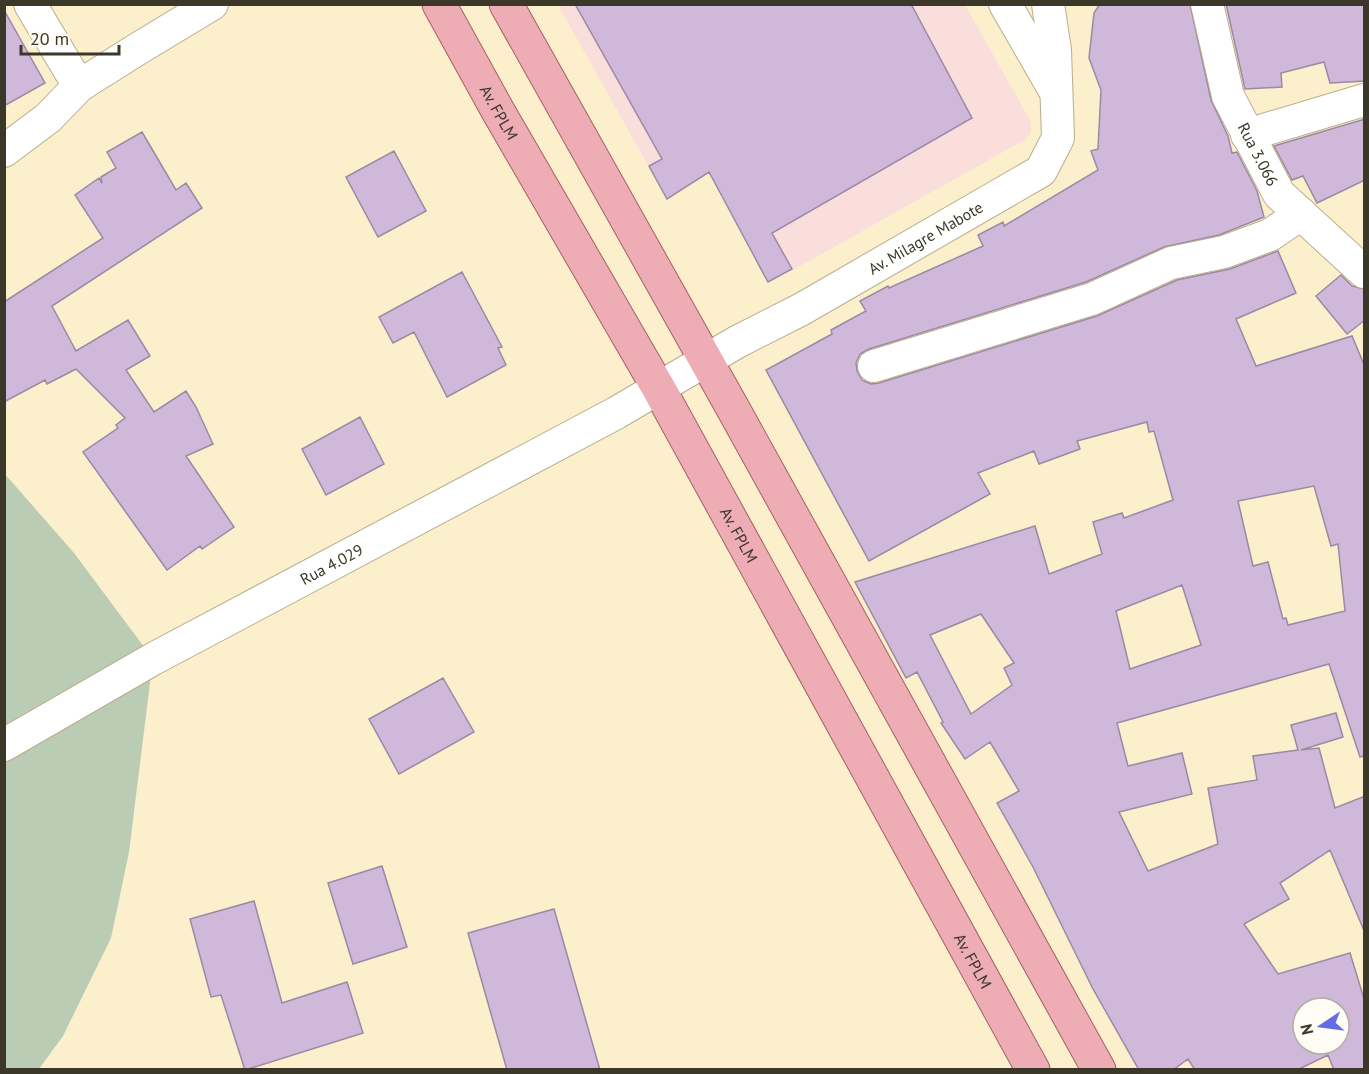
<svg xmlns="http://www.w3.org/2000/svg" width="1369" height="1074" font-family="'PT Sans',sans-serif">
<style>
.industrial{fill:#f9dedb}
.green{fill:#baccb4}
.building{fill:#d0b8da;stroke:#9c88a4;stroke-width:1.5;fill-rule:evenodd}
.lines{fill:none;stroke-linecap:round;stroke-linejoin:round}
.minor-casing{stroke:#b8ad8c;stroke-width:34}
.major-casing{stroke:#a85f63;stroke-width:35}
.minor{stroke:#fff;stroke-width:32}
.major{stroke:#eeacb4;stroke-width:33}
.labels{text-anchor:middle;stroke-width:4.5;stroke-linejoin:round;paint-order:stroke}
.street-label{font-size:16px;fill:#3b3729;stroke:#fffcf6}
</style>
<rect width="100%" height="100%" fill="#fbefcc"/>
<path class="industrial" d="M558,5h407l66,117v11l-5,6 -233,131 -20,-37 91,-53 -45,-78 -152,97z"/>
<path class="green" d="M4,473l70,80 79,106 -24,193 -18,86 -48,98 -24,33h-34z"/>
<path class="building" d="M575,4h336l61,114 -200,115 20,36 -24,13 -59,-110 -42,27 -18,-33 13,-7z
M1100,4h90l21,96 17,36 4,17 5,-1 20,39 7,26 -45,18 -55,12 -78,35 -217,67 -9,5 -4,9 1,8 5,9 9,4 8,-1 218,-67 80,-36 53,-11 48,-18 18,42 -60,26 20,47 96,-30 13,31v389l-5,1 -31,-93 -212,59 11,43 54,-13 10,41 -73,18 29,59 70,-27 -10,-56 49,-8 -4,-24 45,-6 -7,-25 45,-12 7,24 -42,13 18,-2 16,60 30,-12v137l-35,-83 -50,33 9,16 -45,25 34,50 72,-21 15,49v68h-31l-6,-15 -31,15h-102l-7,-11 -15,11h-34l-46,-81 -60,-122 -36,-64 22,-12 -29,-49 -25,17 -24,-36 2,-1 -26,-50 -11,6 -51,-96 180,-56 14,48 53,-20 -9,-32 29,-9 2,5 49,-18 -19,-69 -5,1 -2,-10 -70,19 3,8 -41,15 -5,-13 -56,22 12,21 -121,67 -103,-191 66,-36 -1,-4 35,-19 -6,-10 28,-15 1,2 94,-42 -5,-11 25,-13 1,4 94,-56 -7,-19 7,-2 3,-59 -12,-32 5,-45zM1314,486l17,60 7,-2 7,67 -57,14 -2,-7 -3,1 -15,-57 -15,4 -15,-65zM1182,585l19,60 -71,24 -14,-58zM981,614l33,49 -10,5 8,17 -41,29 -41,-79zM1303,1008h36v36h-36z
M1226,4h139v77l-35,2 -6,-21 -43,11 1,14 -37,2z
M4,10l41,73 -41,23z
M1365,119v61l-48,23 -14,-27 -11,4 -18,-34z
M142,132l34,58 10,-7 16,25 -150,98 24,45 52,-31 22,36 -24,14 28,42 32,-21 10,16 17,37 -27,12 48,71 -32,22 -2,-3 -33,24 -84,-118 35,-24 -2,-3 9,-7 -49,-49 -29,15 -2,-4 -41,22v-100l99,-64 -28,-43 24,-17 3,5 -1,-6 15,-9 -9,-16z
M394,151l32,60 -48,26 -32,-60z
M462,272l40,75 -4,1 8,17 -59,32 -33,-65 -21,11 -14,-26z
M1341,275l11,11 13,3v31l-18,14 -31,-38z
M360,417l24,47 -58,31 -24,-46z
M443,678l31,54 -75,42 -30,-55z
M382,866l25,81 -54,17 -25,-81z
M254,901l28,102 65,-21 16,51 -118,37 -24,-75 -10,2 -21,-78z
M554,909l46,161h-93l-39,-137z"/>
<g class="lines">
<g class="minor-casing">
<g id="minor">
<path d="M30,4l49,82"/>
<path d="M1005,4l49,85"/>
<path id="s1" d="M1207,4l21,92 51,98 85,78"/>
<path d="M1247,135l117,-35"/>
<path d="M4,151l44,-33 31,-32 57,-36 76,-46"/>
<path d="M874,366l218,-67 79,-36 53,-11 46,-17 31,-21"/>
<path id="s2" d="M4,745l149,-86 463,-246 121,-71 65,-33 239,-138 17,-33 -3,-88 -7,-46"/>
</g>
</g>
<g class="major-casing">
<g id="major">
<path id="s3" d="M439,4l59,107 161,278 374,681"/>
<path d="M506,4l225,401 368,665"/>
</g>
</g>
<use href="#minor" class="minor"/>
<use href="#major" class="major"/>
</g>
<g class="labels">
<g class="street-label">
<text dy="6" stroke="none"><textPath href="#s3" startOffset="124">Av. FPLM</textPath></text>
<text dy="6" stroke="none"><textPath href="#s1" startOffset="160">Rua 3.066</textPath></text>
<text dy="6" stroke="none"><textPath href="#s2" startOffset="1052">Av. Milagre Mabote</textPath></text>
<text dy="6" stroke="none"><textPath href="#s3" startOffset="610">Av. FPLM</textPath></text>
<text dy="6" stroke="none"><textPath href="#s2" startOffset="374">Rua 4.029</textPath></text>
<text dy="6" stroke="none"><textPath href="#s3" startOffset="1096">Av. FPLM</textPath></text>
</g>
</g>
<rect width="1369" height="1074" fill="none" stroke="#3b3729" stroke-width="12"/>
<g transform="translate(1321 1026) rotate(257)"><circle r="28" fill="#fffcf6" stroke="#b1ada4" stroke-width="1.5"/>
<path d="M0-4.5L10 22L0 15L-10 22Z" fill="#656de6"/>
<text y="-9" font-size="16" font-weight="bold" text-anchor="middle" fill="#3b3729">N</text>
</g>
<path d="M21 45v9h98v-9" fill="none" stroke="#3b3729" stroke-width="3"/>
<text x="30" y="45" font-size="18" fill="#3b3729" stroke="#fffcf6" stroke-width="4.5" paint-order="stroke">20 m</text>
</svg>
